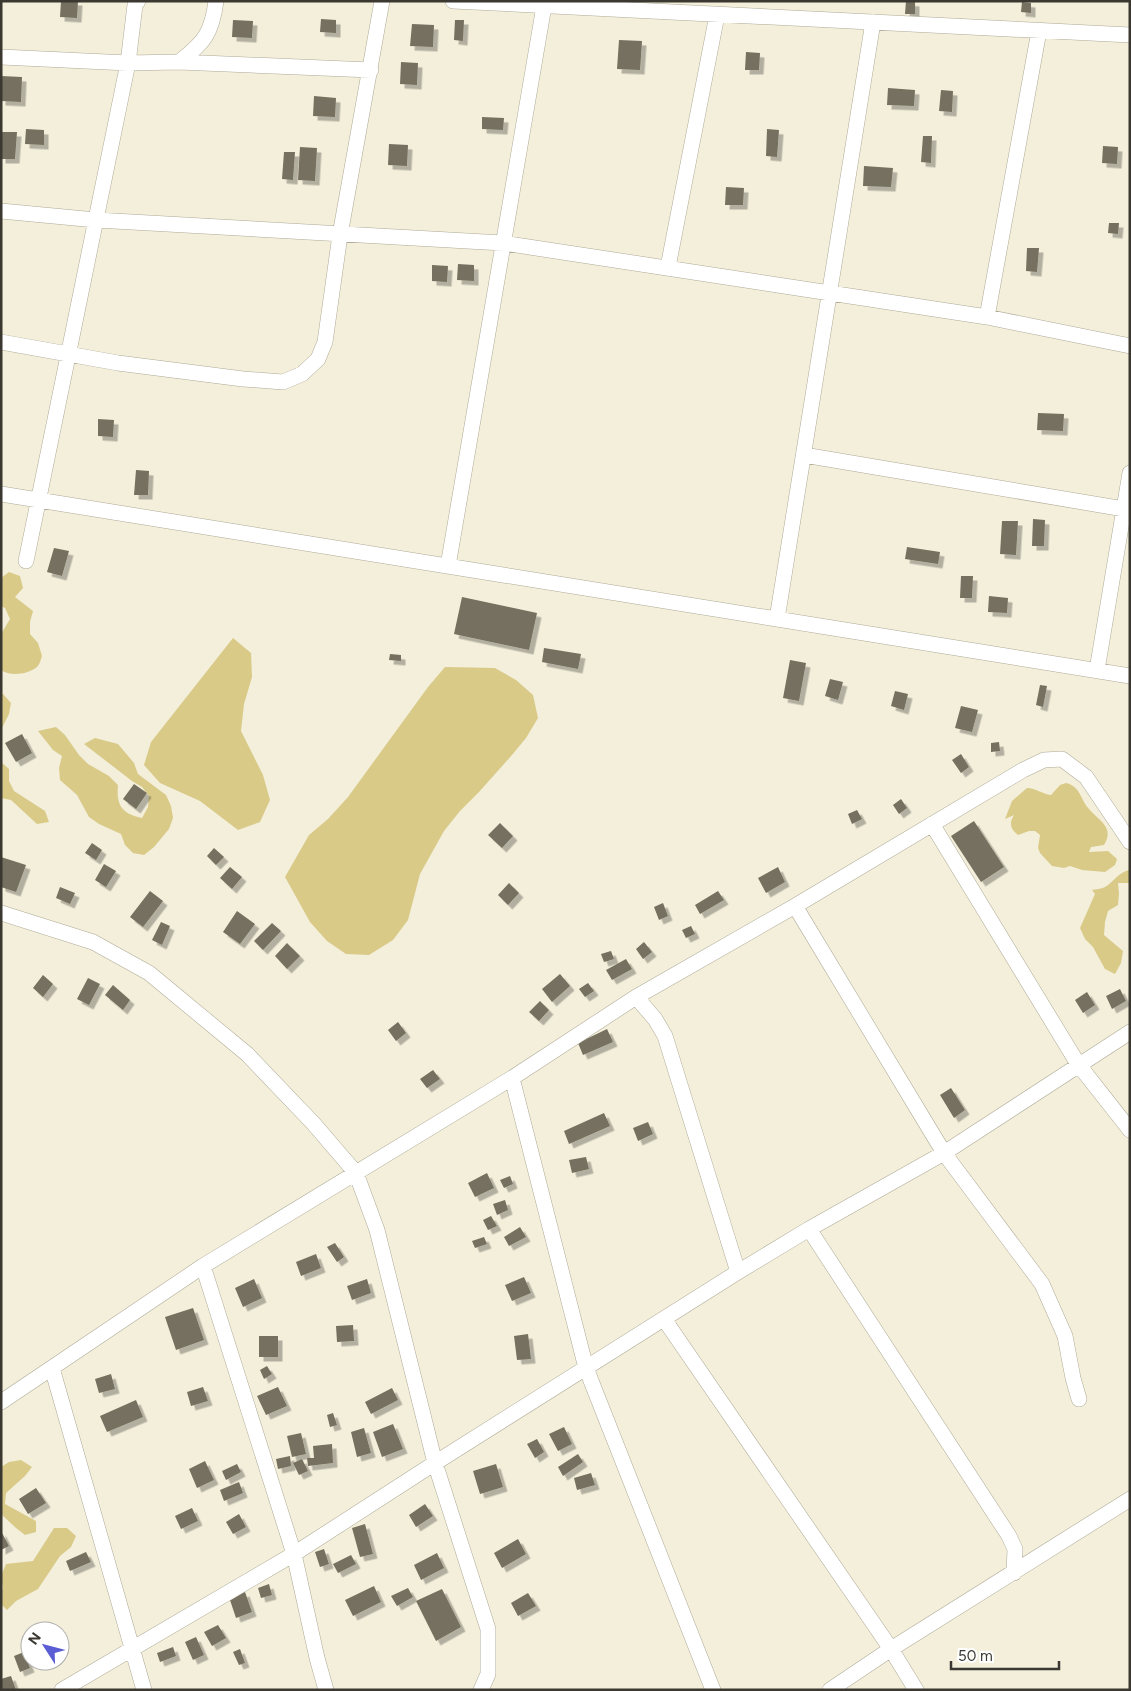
<svg xmlns="http://www.w3.org/2000/svg" width="1131" height="1691" font-family="Figtree,sans-serif">
<style>
.green{fill:#d9ca88}
.building{fill:#74705e;filter:url(#shadow)}
.lines{fill:none;stroke-linecap:round;stroke-linejoin:round}
.minor-casing{stroke:#aeaa97;stroke-width:16}
.minor{stroke:#fff;stroke-width:15}
</style>
<defs>
<filter id="shadow"><feDropShadow dx="4.5" dy="4.5" stdDeviation="0" flood-color="#0004"/></filter>
</defs>
<rect width="100%" height="100%" fill="#f3efdb"/>
<path class="green" d="M9,572l11,4 3,12 -8,9 18,14 -3,11v12l8,9 4,13c-1,3 -2,8 -5,11 -8,7 -27,10 -36,3v-36l9,-15 -5,-11 -4,-2v-28z
M233,638l18,15 1,24 -8,27 -3,27 22,44 7,25 -10,22 -22,8 -38,-29 -40,-18 -16,-18 7,-23z
M445,667l50,1 21,12 17,15 5,23 -12,20 -14,17 -33,37 -19,19 -16,20 -24,43 -12,46 -15,20 -24,15 -23,-1 -19,-13 -17,-19 -25,-45 24,-42 19,-16 20,-22 80,-110z
M1,694h2l8,9 -2,11 -8,16z
M56,727l9,8 14,20 9,9 21,12 9,9c-2,20 4,29 24,33l6,-11 1,-11 -7,-9 -10,-6 -48,-37 11,-6 23,6 16,19 4,11 28,21 5,11 2,12 -4,11 -15,18 -10,8 -11,-2 -8,-8 -4,-11 -22,-10 -10,-7 -12,-22 -17,-15 -1,-12 3,-12 -9,-6 -15,-19z
M1,762l8,7v12l5,10 31,20 4,11 -12,2 -26,-24 -10,-2z
M1066,783c15,4 14,16 23,26 10,12 26,18 15,36l-13,2 -2,5 19,-1 9,8 -2,6 -10,7 -23,-2 -12,-4 -6,2 -12,-2 -12,-13 -2,-5 2,-13 -5,-4h-6l-11,4c-8,-6 -9,-12 -4,-20l-9,4 7,-18 15,-13c9,0 15,6 24,7l9,-10z
M1130,870v13h-12l1,11 -1,11 -10,6 -3,11 -1,13 19,16 -2,12 -6,11 -10,-5 -12,-22 -8,-8 -5,-11 15,-34 -3,-4c4,-1 9,-1 13,-3 10,-6 13,-15 25,-17z
M21,1460l11,7 -7,9 -19,17 -1,11 31,17v11l-11,3 -9,-7 -15,-14v-47l8,-5z
M54,1528h13l9,8 -5,11 -11,9 -22,33 -22,12 -9,9 -6,-6v-12l2,-4 -2,-12 5,-12 27,-3z"/>
<path class="building" d="M61,1h17l-1,17 -17,-1z
M906,1l9,1v12h-10z
M1022,2l9,1v10l-10,-1z
M321,19l15,1v13l-16,-1z
M233,20l20,1 -1,17 -20,-1z
M455,20h9l-1,21 -9,-1z
M412,24l22,1 -1,22 -23,-1z
M619,40l23,1 -2,29 -23,-1z
M746,52l14,1 -1,17h-14z
M401,62l17,1 -1,22 -17,-1z
M1,76l21,1 -1,25 -20,-1z
M888,88l27,2 -1,16 -27,-1z
M941,90l12,1 -1,21 -13,-1z
M314,96l22,2 -1,19 -22,-1z
M482,117l22,1 -1,12 -21,-1z
M26,129l18,1v15l-19,-1z
M767,129l12,1 -2,27 -11,-1z
M1,132h16l-2,27h-14z
M923,136h9l-1,27 -10,-1z
M389,144l19,1 -1,21 -19,-1z
M1103,146l15,1 -1,17 -15,-1z
M300,147l17,1 -2,33 -17,-1z
M284,152h11l-2,28 -11,-1z
M864,166l29,2 -2,19 -28,-1z
M726,187l18,1 -1,17h-18z
M1109,223h10l-1,11 -10,-1z
M1027,248h12l-2,24 -11,-1z
M458,264l16,1v16l-17,-1z
M432,265l16,1 -1,16 -15,-1z
M1038,413l26,1 -1,17 -26,-1z
M98,419l16,1 -1,17 -15,-1z
M136,470l13,1 -1,24h-14z
M1033,519l12,1 -1,26h-12z
M1002,521h16l-2,34 -16,-1z
M907,547l33,5 -2,12 -33,-5z
M54,548l15,3 -7,25 -15,-4z
M961,576h12l-1,22h-12z
M989,596l19,2 -1,15 -19,-1z
M462,597l75,16 -8,37 -75,-16z
M544,648l37,6 -3,15 -36,-7z
M390,654l11,1v6l-12,-1z
M790,660l16,3 -7,38 -16,-3z
M830,679l13,3 -5,18 -13,-4z
M1040,685l7,1 -4,21 -7,-2z
M895,691l13,3 -4,16 -13,-4z
M961,706l17,4 -6,22 -17,-4z
M22,734l10,19 -16,9 -11,-19z
M999,742l1,9 -9,1v-9z
M961,754l8,13 -8,6 -9,-13z
M134,784l13,9 -11,16 -13,-10z
M901,799l6,9 -8,6 -6,-9z
M857,810l5,9 -10,5 -4,-10z
M974,821l30,46 -23,15 -30,-46z
M500,823l13,13 -11,12 -14,-13z
M92,843l10,7 -6,10 -11,-7z
M214,848l10,9 -8,8 -9,-9z
M1,857l25,8 -10,27 -15,-5z
M104,864l12,7 -10,16 -11,-7z
M230,867l12,10 -10,12 -12,-11z
M778,867l7,15 -19,11 -8,-15z
M509,883l10,10 -11,12 -10,-10z
M60,887l15,6 -5,11 -14,-6z
M150,891l13,10 -20,26 -13,-10z
M718,891l6,9 -24,14 -5,-9z
M663,903l5,13 -9,4 -5,-13z
M237,911l18,13 -15,20 -17,-12z
M161,922l9,4 -8,19 -10,-5z
M272,923l9,8 -18,19 -9,-9z
M691,926l4,8 -9,4 -4,-8z
M644,942l8,10 -9,7 -7,-10z
M287,943l13,13 -13,13 -12,-13z
M611,951l3,8 -10,3 -3,-8z
M626,959l6,10 -20,11 -6,-10z
M560,974l10,12 -18,16 -10,-13z
M43,975l10,9 -10,13 -10,-9z
M88,978l12,6 -11,21 -12,-6z
M588,983l6,8 -9,6 -6,-8z
M113,985l17,15 -7,10 -18,-15z
M1120,989l6,12 -14,8 -6,-13z
M1087,992l8,13 -12,8 -8,-13z
M540,1001l9,9 -10,11 -10,-9z
M398,1022l8,11 -10,8 -8,-11z
M607,1029l6,13 -30,13 -5,-12z
M433,1070l7,9 -13,9 -7,-9z
M951,1088l14,22 -11,8 -14,-23z
M604,1113l6,13 -41,18 -5,-13z
M648,1122l5,12 -15,7 -5,-13z
M586,1157l3,12 -17,4 -3,-13z
M487,1173l7,15 -19,9 -7,-14z
M510,1176l3,8 -9,4 -4,-8z
M505,1200l3,10 -11,5 -4,-11z
M491,1216l6,10 -9,4 -5,-10z
M520,1227l6,10 -17,9 -5,-9z
M484,1237l3,7 -12,4 -3,-7z
M335,1243l9,14 -7,5 -10,-15z
M316,1254l5,14 -20,8 -5,-14z
M524,1277l7,16 -19,8 -7,-16z
M254,1279l8,19 -19,9 -8,-19z
M367,1279l4,14 -19,7 -5,-14z
M193,1308l11,32 -28,10 -11,-33z
M353,1325l1,16 -17,1 -1,-16z
M528,1334l3,25 -14,1 -3,-24z
M259,1336h19v21h-19z
M267,1366l5,8 -8,5 -4,-9z
M111,1374l4,15 -16,4 -4,-14z
M203,1387l5,14 -17,5 -4,-14z
M278,1387l9,19 -21,9 -9,-19z
M392,1388l6,12 -27,14 -6,-12z
M136,1400l7,17 -36,15 -7,-16z
M333,1413l4,12 -7,2 -3,-12z
M393,1424l10,25 -21,8 -9,-25z
M564,1427l8,17 -14,7 -9,-17z
M364,1428l7,25 -14,4 -6,-25z
M301,1433l5,21 -14,3 -5,-21z
M537,1439l7,13 -9,6 -8,-14z
M332,1444l1,19 -25,3 -1,-8h7l-1,-12z
M578,1454l5,8 -20,14 -5,-9z
M290,1456l1,10 -13,3 -2,-10z
M302,1459l6,12 -9,4 -6,-12z
M205,1461l9,19 -17,8 -8,-19z
M237,1464l4,8 -15,8 -4,-9z
M496,1464l7,23 -23,7 -7,-23z
M591,1473l4,12 -18,5 -3,-12z
M239,1482l4,11 -19,8 -4,-11z
M36,1488l10,15 -18,11 -9,-15z
M425,1504l8,12 -17,11 -7,-12z
M192,1508l6,13 -17,8 -6,-13z
M239,1514l7,13 -13,7 -7,-12z
M365,1524l8,30 -13,3 -8,-29z
M1,1531l8,15 -8,4z
M518,1539l8,15 -24,14 -8,-15z
M324,1549l5,15 -9,3 -5,-15z
M86,1552l5,10 -21,9 -4,-10z
M437,1553l7,15 -23,12 -7,-15z
M351,1555l5,9 -18,9 -5,-9z
M269,1584l3,11 -11,3 -3,-10z
M374,1586l7,16 -28,14 -8,-16z
M408,1588l5,9 -16,9 -6,-10z
M442,1589l19,38 -25,14 -20,-40z
M245,1592l7,20 -16,6 -7,-21z
M528,1593l8,13 -18,10 -7,-13z
M218,1625l8,13 -14,8 -8,-14z
M196,1637l8,18 -11,5 -8,-18z
M173,1647l3,9 -16,6 -3,-9z
M240,1649l5,14 -6,2 -6,-13z
M24,1652l6,16 -10,4 -6,-16z
M11,1676l5,14h-14l-1,-11z"/>
<g class="lines">
<g class="minor-casing">
<path id="minor" d="M453,1l677,34
M1,57l127,6 51,-1 192,8
M179,62c25,-19 33,-29 37,-61
M1,211l95,9 407,23 484,74 143,29
M668,267l49,-252
M987,317l52,-286
M1,342l117,21 125,16 40,3 19,-8 16,-15 7,-17 15,-107 42,-234
M804,455l326,55
M1,494l1129,182
M26,561l102,-498 7,-58 3,-4
M448,566l96,-560
M777,619l96,-597
M1097,670l33,-197
M932,824l146,240 52,66
M795,906l149,247 98,131 23,52 8,42 6,21
M1,913l92,29 56,31 98,81 66,69 43,50 21,57 58,233 53,166v45l-7,16
M636,997l19,22 10,17 73,236
M512,1078l74,290 127,322
M809,1229l200,307 6,13 -1,24
M203,1266l91,288 23,104 9,32
M664,1319l227,330 25,41
M52,1368l92,322
M1,1402l202,-136 309,-188 124,-81 159,-91 228,-136 21,-10 18,-1 24,18 44,65
M62,1690l232,-136 141,-91 303,-191 71,-43 135,-76 186,-121
M830,1690l61,-41 239,-150"/>
</g>
<use href="#minor" class="minor"/>
</g>
<rect width="1131" height="1691" fill="none" stroke="#3a3830" stroke-width="5"/>
<g transform="translate(45 1646) rotate(306)"><circle r="24" fill="#ffffff" stroke="#b0afac"/>
<path d="M0-4L9 19L0 12L-9 19Z" fill="#5a5dd4"/>
<text y="-8" font-size="14" font-weight="bold" text-anchor="middle" fill="#3a3830">N</text>
</g>
<path d="M951 1661v8h108v-8" fill="none" stroke="#3a3830" stroke-width="2.5"/>
<text x="958" y="1661" font-size="15" fill="#3a3830" stroke="#ffffff" stroke-width="4" paint-order="stroke">50 m</text>
</svg>
